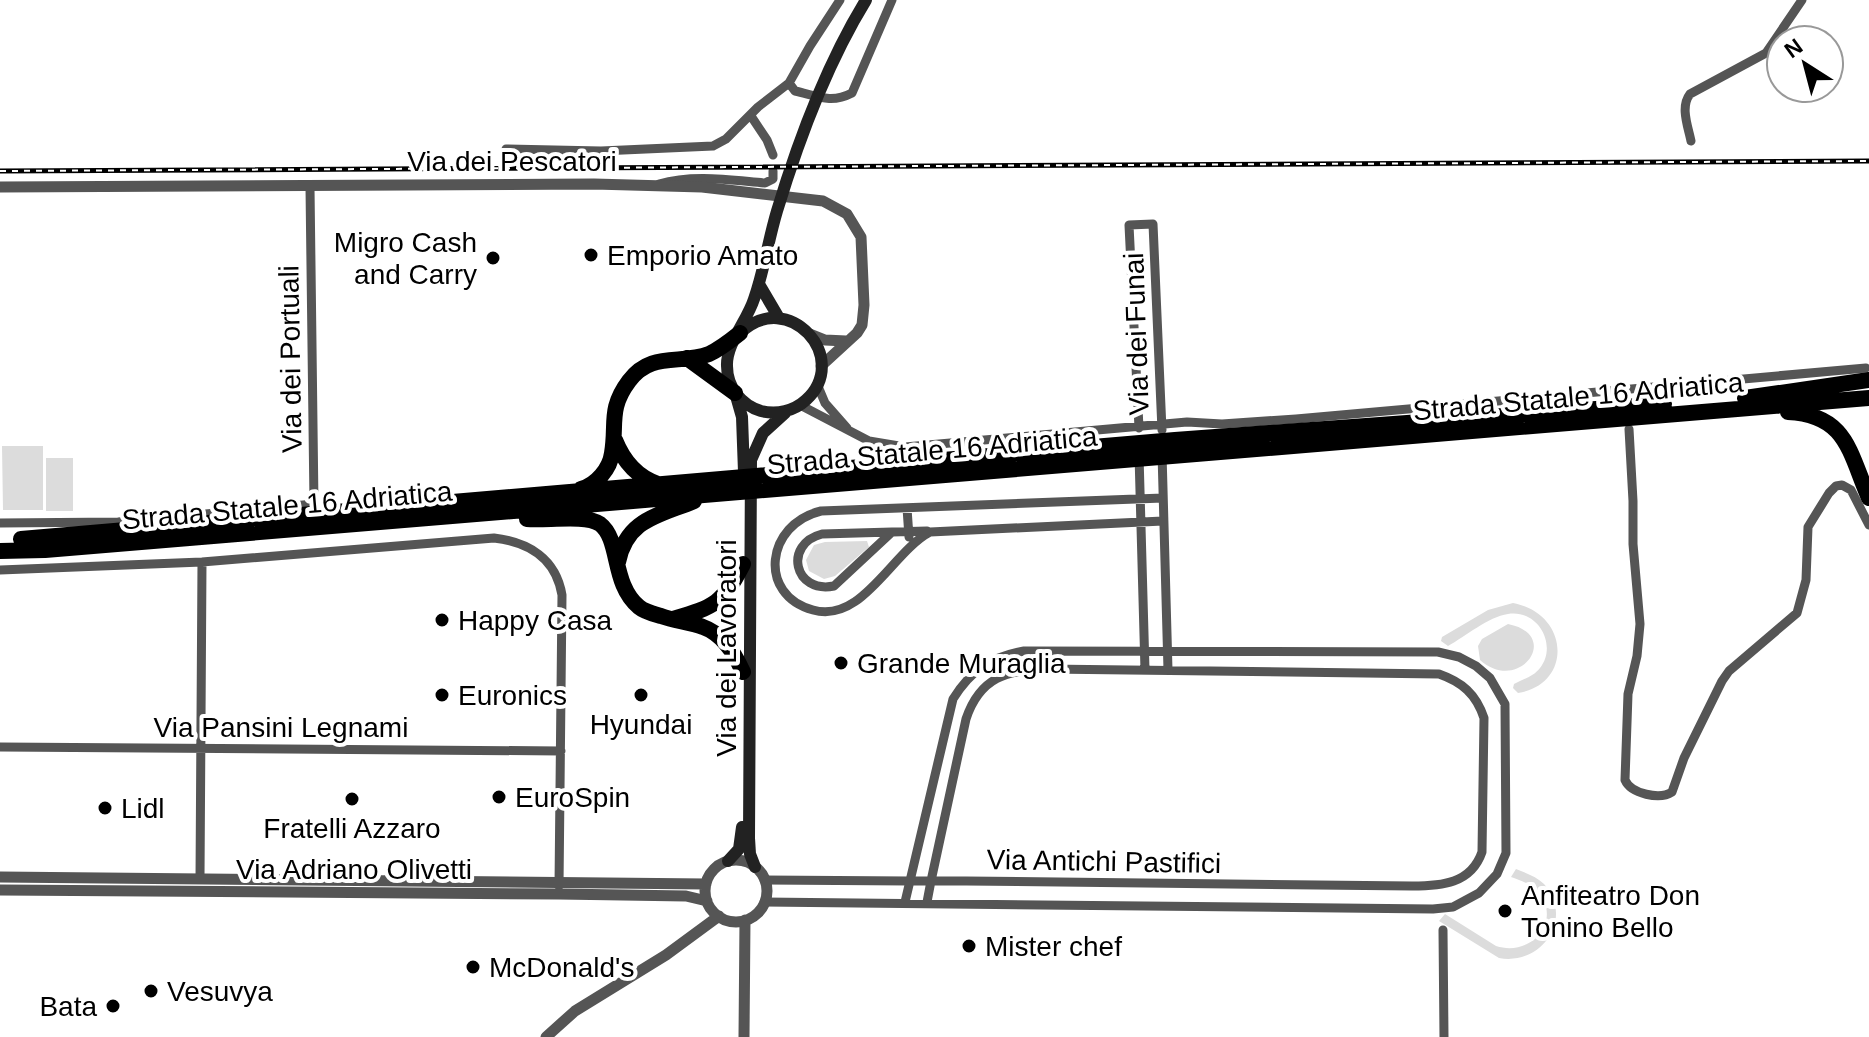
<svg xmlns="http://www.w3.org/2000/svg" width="1869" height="1037" font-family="Arial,sans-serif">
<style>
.green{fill:#dcdcdc}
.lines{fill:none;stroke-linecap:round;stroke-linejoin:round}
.minor{stroke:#555;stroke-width:9}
.tertiary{stroke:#555;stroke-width:11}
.secondary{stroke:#222;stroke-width:12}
.trunk{stroke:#000;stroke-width:16}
.rail-casing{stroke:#000;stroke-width:5}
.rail{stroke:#fff;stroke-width:2;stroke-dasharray:6;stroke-linecap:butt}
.poi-dot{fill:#000;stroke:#fff;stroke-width:3}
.labels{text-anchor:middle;stroke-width:8;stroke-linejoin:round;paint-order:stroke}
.street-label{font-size:28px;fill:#000;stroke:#fff}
.poi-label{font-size:28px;fill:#000;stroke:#fff;text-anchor:start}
</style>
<rect width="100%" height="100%" fill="#fff"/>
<path class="green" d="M2,446h41v64h-40z
M46,458h27v53h-27z
M867,541l2,6 -34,29 -11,3 -15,-8 -3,-11 8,-15 11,-3z
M1513,603c57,11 60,81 5,90l-5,-5 1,-4c9,-5 19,-7 26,-16 18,-23 -2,-59 -32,-54 -20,3 -42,22 -60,32l-7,-5 1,-4 46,-27z
M1508,624c55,11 11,71 -28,36l-2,-14 4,-7z
M1516,869c10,4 21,8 28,15 31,35 -3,82 -45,74l-60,-37 6,-7 51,32c37,12 69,-29 39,-57 -6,-6 -16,-9 -24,-12z"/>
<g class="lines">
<path class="minor" d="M840,0l-30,46 -21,37 6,8c22,5 36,13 57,2l40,-93
M751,116l16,24 6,15
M1691,141c-3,-15 -11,-34 -1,-47l76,-41 36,-53
M506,149l95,2 112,-5 13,-7 32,-32 31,-24
M659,184c34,-10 71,-4 106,-1l8,-4v-8
M817,384l8,19 22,25
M800,405l69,36 36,6 282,-25 35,2 74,-5 570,-51
M1139,428l-10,-203 24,-1 9,206
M1629,429l4,72v43l7,80 -3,32 -9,38 -3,86c6,14 35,20 47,12l12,-34 38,-77 7,-10 68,-58 9,-33 2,-53 21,-34 7,-7 6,-1 9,5 18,35
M1162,453l6,217
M1139,455l6,215
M1163,498l-342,13c-55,13 -64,84 -8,99 49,14 79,-58 117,-78l233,-11
M907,508l2,29
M0,523l118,-1 196,-18 -4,-317
M892,532l-58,54c-40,8 -51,-42 -12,-52l105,-3
M0,570l202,-8 292,-24c35,4 62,21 68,57l-3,291
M0,747l561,4
M200,879l2,-317
M764,880l145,1h57l446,5c29,0 59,-2 70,-34l2,-134c-8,-24 -22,-36 -45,-44l-392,-5c-40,1 -67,8 -81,50l-35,162 -4,21
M764,902l669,7 20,-2 26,-14 18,-19 9,-21 -1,-149 -15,-26 -14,-12 -17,-9 -21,-5 -414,-1c-33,6 -53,19 -71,48l-48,203
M1443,930l1,107"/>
<path class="tertiary" d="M0,187l594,-3 108,3 121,14 24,13 14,23 3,68 -2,20 -5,8 -36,33
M810,334l15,6 21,1
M705 891a31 31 0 1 1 62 0a31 31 0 1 1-62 0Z
M0,877l706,7
M0,890l559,4 127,2 21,5
M546,1037l29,-26 91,-56 53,-39
M744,1037l1,-117"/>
<path class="secondary" d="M759,284l20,34
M740,333c48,-46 112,25 66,67 -12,11 -29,15 -45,11 -20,-6 -34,-24 -34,-45 -1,-22 20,-45 27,-67 10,-28 14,-58 23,-88 22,-73 49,-146 89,-211
M736,396l6,21 2,55
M728,861l11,-12 3,-22
M755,867l-5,-13 -1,-16 2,-378 12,-27 22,-20"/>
<path class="trunk" d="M687,358l48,35
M1745,398l124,-18
M1788,412c59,3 61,40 81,86
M615,440c8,20 22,37 43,44
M581,489c15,-4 29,-20 31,-36 5,-29 -4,-44 17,-72 22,-30 51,-16 80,-27 11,-5 21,-13 31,-21
M527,519c18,2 59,-5 73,5 21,16 11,60 39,83 6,5 15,7 22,9 14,5 29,6 42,11 20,7 32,27 40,45
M21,539l1154,-99 489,-36
M0,551l45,-1 1824,-152
M618,562c9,-43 40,-46 76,-61
M673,619c42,-12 50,-16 70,-55"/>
<g class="rail-casing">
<path id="rail" d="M0,171l1869,-10"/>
</g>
<use href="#rail" class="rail"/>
</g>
<g class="poi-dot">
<circle cx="591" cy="255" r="8"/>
<circle cx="493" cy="258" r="8"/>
<circle cx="442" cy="620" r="8"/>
<circle cx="841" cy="663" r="8"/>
<circle cx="442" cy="695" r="8"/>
<circle cx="641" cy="695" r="8"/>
<circle cx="499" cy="797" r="8"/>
<circle cx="352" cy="799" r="8"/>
<circle cx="105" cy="808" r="8"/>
<circle cx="1505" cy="911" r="8"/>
<circle cx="969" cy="946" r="8"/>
<circle cx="473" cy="967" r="8"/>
<circle cx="151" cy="991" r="8"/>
<circle cx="113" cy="1006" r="8"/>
</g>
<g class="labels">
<g class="street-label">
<text x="512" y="171">Via dei Pescatori</text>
<text transform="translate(1136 334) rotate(-92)" y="10">Via dei Funai</text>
<text transform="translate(290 359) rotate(-91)" y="10">Via dei Portuali</text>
<text transform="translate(1578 396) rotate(-5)" y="10">Strada Statale 16 Adriatica</text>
<text transform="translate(932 450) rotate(-5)" y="10">Strada Statale 16 Adriatica</text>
<text transform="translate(287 505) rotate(-5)" y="10">Strada Statale 16 Adriatica</text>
<text transform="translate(726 648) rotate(-90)" y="10">Via dei Lavoratori</text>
<text x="281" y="737">Via Pansini Legnami</text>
<text transform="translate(1104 861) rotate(1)" y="10">Via Antichi Pastifici</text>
<text x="354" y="879">Via Adriano Olivetti</text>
</g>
<g class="poi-label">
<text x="477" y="252" text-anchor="end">Migro Cash<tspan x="477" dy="32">and Carry</tspan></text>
<text x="607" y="265">Emporio Amato</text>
<text x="458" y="630">Happy Casa</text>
<text x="857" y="673">Grande Muraglia</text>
<text x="458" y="705">Euronics</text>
<text x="641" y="734" text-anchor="middle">Hyundai</text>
<text x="515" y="807">EuroSpin</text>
<text x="121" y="818">Lidl</text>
<text x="352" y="838" text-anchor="middle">Fratelli Azzaro</text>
<text x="1521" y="905">Anfiteatro Don<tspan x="1521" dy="32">Tonino Bello</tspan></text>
<text x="985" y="956">Mister chef</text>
<text x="489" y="977">McDonald's</text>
<text x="167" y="1001">Vesuvya</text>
<text x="97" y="1016" text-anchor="end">Bata</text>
</g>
</g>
<g transform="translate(1805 64) rotate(324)"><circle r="38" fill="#ffffff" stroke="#999999" stroke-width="2"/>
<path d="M0-6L14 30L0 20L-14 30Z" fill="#000000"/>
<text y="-12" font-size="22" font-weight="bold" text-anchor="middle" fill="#000000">N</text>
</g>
</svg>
